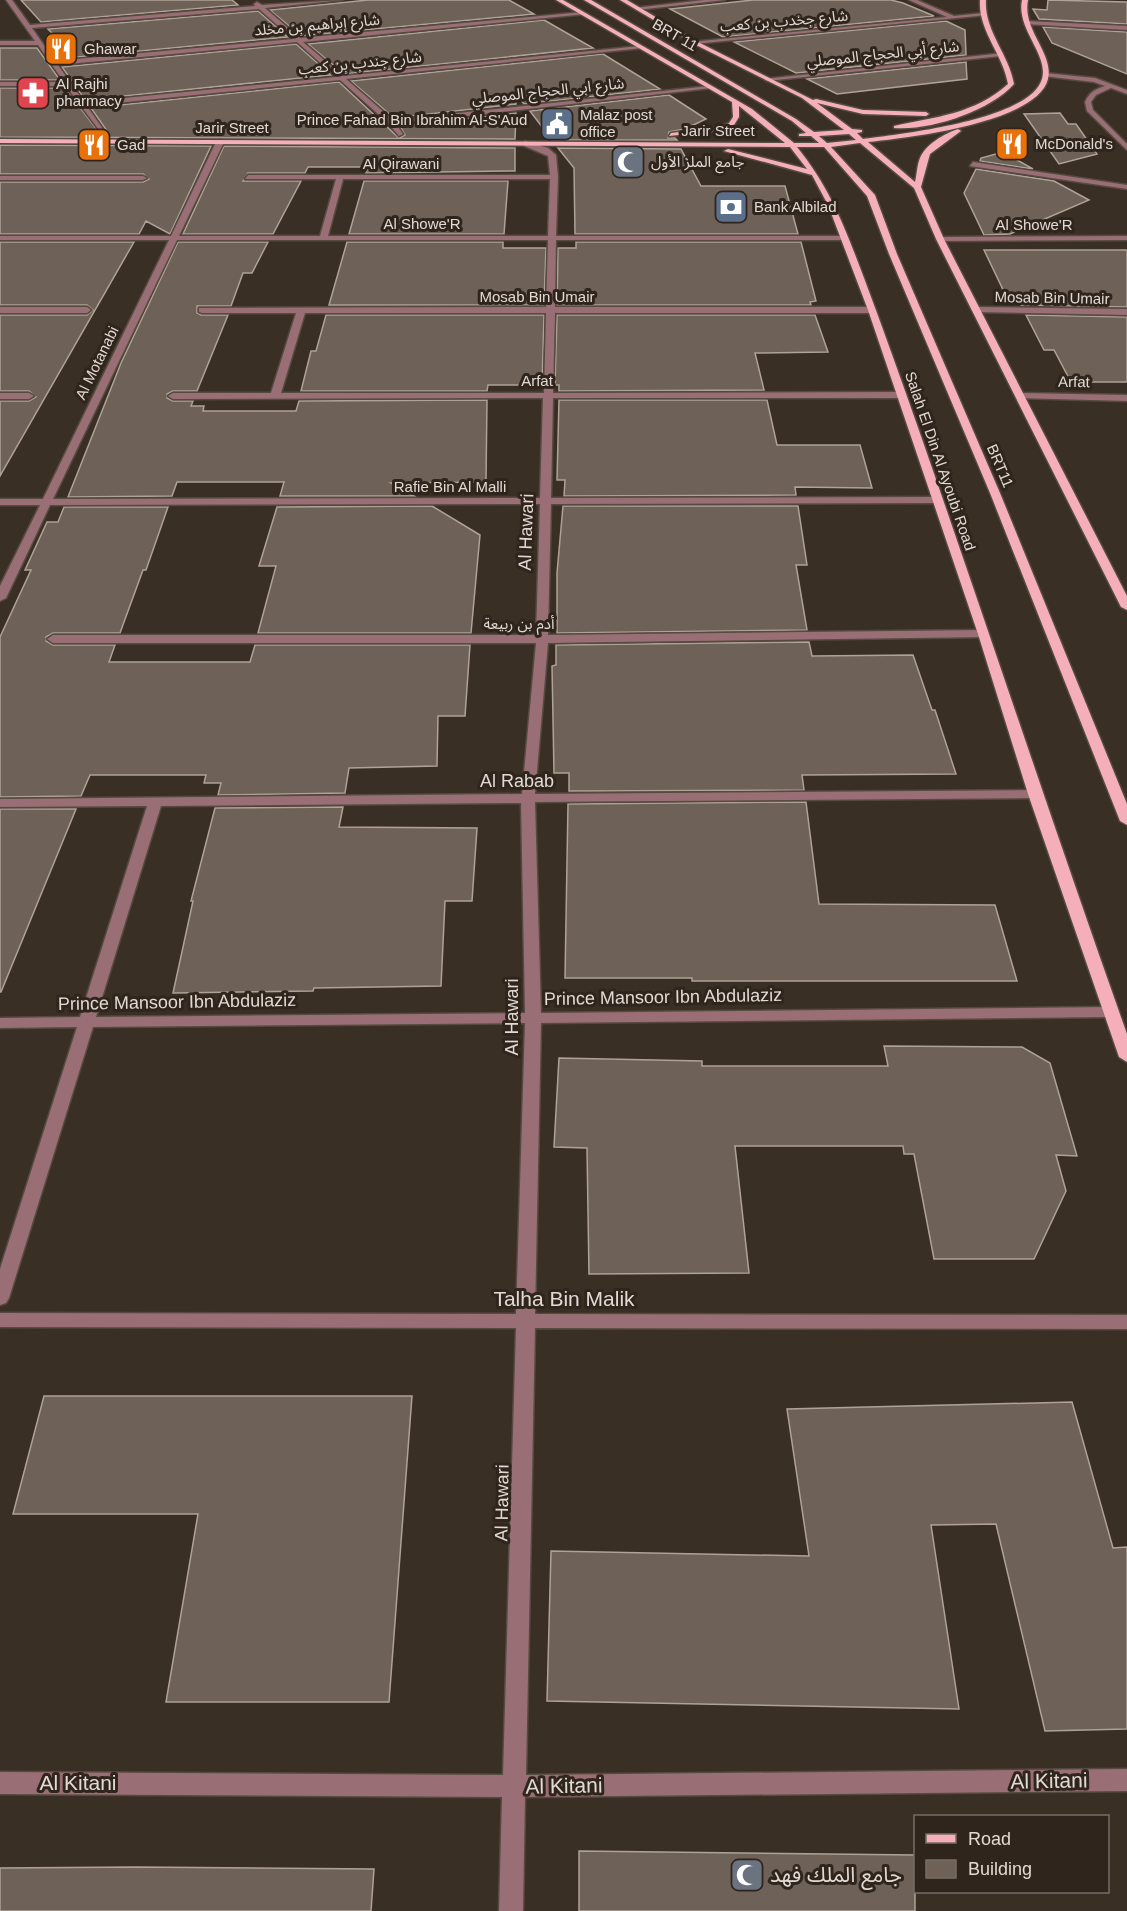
<svg xmlns="http://www.w3.org/2000/svg" width="1127" height="1911" font-family="Helvetica,'Noto Sans Arabic',sans-serif">
<style>
.building{fill:#6e6157;stroke:#afa296;stroke-width:1.5}
.lines{fill:none;stroke-linecap:round;stroke-linejoin:round}
.minor-casing{stroke:#554a41;stroke-width:3}
.major-casing{stroke:#554a41;stroke-width:3}
.minor{fill:#996e74;fill-rule:evenodd}
.major{fill:#f5afba;fill-rule:evenodd}
.labels{text-anchor:middle;stroke-width:6;stroke-linejoin:round;paint-order:stroke}
.far-street-label{font-size:15px;fill:#e1d9d3;stroke:#30251c}
.far-poi-label{font-size:15px;fill:#e1d9d3;stroke:#30251c;text-anchor:start}
.street-label{font-size:18px;fill:#e1d9d3;stroke:#30251c}
.near-street-label{font-size:21px;fill:#e1d9d3;stroke:#30251c}
.near-poi-label{font-size:21px;fill:#e1d9d3;stroke:#30251c;text-anchor:start}
</style>
<rect width="100%" height="100%" fill="#3a2f25"/>
<path class="building" d="M21,0h211l6,5 -197,17z
M368,0h141l25,14 -233,22 -31,-26z
M753,0h138l12,3 31,13 -211,21 -53,-28z
M1048,0l79,2v22l-88,-5 -6,-10 14,1z
M258,11l30,26 -232,22 -8,-11 18,-1 -18,-18z
M544,20l49,28 -249,26 -36,-30z
M946,21l19,9 1,25 -170,18 -62,-31z
M1043,27l84,5v42l-75,-31z
M296,44l35,31 -246,25 -23,-33z
M0,48h37l23,32h-60z
M603,54l57,35 -136,15 -8,-10v10l-122,14 -43,-37z
M966,62l1,17 -130,15 -30,-15z
M339,82l60,56 6,-3 -5,-9 116,-13 -1,26 -515,-2v-49h65l37,48 5,-5 -16,-23z
M669,95l37,24 -21,10 -16,3 -1,6h7l2,2h-125l-22,-29z
M1060,113l8,11h8l21,30 -38,10 -35,-50z
M0,145l211,1 -41,88 -24,-13 -7,13h-139v-52h143l6,-3 -6,-5h-143z
M224,146l291,2v23l-149,2 2,-6h-60l-3,6h-57l-5,8h58l-28,53h-90z
M558,148l123,1 20,37h84l13,48h-223l-1,-66z
M1003,152l30,17 -53,-8 1,-3z
M976,169l78,12 35,19 -79,34 -26,1 -20,-42z
M364,181h144l-4,53h-155z
M0,242h134l-134,234v-75h29l7,-4 -7,-6h-29v-76h87l6,-5 -6,-5h-87z
M178,242h90l-16,31h-9l-12,33h-34v7l4,2h27l-31,76h-24l-6,3v4l6,3h20l-2,5h13l-1,5h93l3,-10 188,-1 -1,82 -95,1 23,13h-134l4,-14h-107l-5,14 -104,1 53,-134z
M347,242h156v6h43l-2,57h-215z
M576,242h225l15,59 -6,1 1,3h-254l1,-57h18z
M984,250h143v57l-106,-2 -4,-7h-10z
M326,315h218l-2,70h-54l-1,6h-186l10,-40h5z
M557,315h258l13,37 -73,1 9,37 -205,1v-6h-4z
M1026,315l101,2v65h-56l-17,-32h-10z
M559,400h208l10,45h83l12,43 -77,-1 1,8 -232,1 1,-16h-8z
M432,506l48,29 -9,98h-213l18,-67h-17l18,-59z
M563,506h235l9,59h-11l11,65 -250,3v-60z
M64,507h104l-22,63h-3l-23,63h-67l-7,4v4l7,4h62l-6,17h141l5,-17h215l-5,71h-27l-1,50 -88,2 -4,25 -127,2 3,-12h-17l2,-8h-116l-9,21 -81,1v-160l31,-67h-6l22,-48h11z
M809,642l3,14 101,-1 19,55h3l21,64 -154,1 2,15 -235,1v-18h-15l-2,-107 4,-1v-20z
M806,802l13,102 176,1 22,76h-325v-3h-127l3,-174z
M343,807l-4,20 138,1 -5,73h-27l-4,85 -127,2 -1,3 -140,2 20,-92h-2l24,-93z
M0,809h76l-75,183h-1z
M884,1046l138,1 28,16 27,93 -21,-1 10,36 -32,68h-100l-20,-105h-10l-1,-8h-168l14,127 -160,1 -2,-126 -33,-1 5,-89 143,3v5h186z
M44,1396h368l-23,306h-223l32,-188h-185z
M1072,1402l41,146 14,-1v182l-82,2 -49,-207 -65,1 28,184 -412,-8 4,-150 258,5 -22,-147z
M579,1851l336,4v56h-336z
M136,1867l238,2 -3,42h-371v-43z"/>
<g class="lines">
<g class="minor-casing">
<path id="minor" d="M6,0h6l18,25 225,-19 -1,-2 3,-2 5,3 81,-5 -78,8 35,30 283,-26 3,2 -283,28 40,34 297,-30 3,2 -297,31 47,41 316,-34 3,2 -316,36 7,10 -4,2 -11,-13 -48,-43 -253,26 18,26 -3,2 -36,-48h-66v-4h64l-26,-37h-38v-4h35zM259,9l34,30 -238,22 -23,-33zM297,42l39,35 -252,25 -26,-37z
M704,0h21l-88,10 -3,-2z
M909,0h8l37,16 30,-3 3,2 -293,29 -3,-2 256,-25z
M1027,21l100,5v4l-102,-6z
M1003,53l-2,3 -234,25 -3,-2z
M1045,73l50,5 32,12v4l-16,-6 -15,7 -5,7 2,8 34,34v6l-40,-39 -2,-9c4,-9 10,-13 20,-16l-11,-4 -51,-6z
M220,140l4,2 -45,94h141l16,-57h-91l3,-4h302l-2,-19 -26,-11 3,-4 23,7 8,7 2,22 -2,59h288l4,2 -4,2h-288l-1,67h317l4,3 -4,3h-317l-2,80 348,-1 5,3 -5,3h-348l-2,100 385,-1 5,3 -5,3 -385,1 -3,131 436,-5 4,1v6l-440,6 -13,151 500,-4 7,4 -7,4 -500,4 6,211 570,-6 8,5 -8,5 -570,6 -6,291 592,1v14l-592,-1 -9,447 601,-6v22l-602,6 -2,114h-24l3,-114 -502,-3v-22l503,3 13,-447 -516,-1v-14l516,1 9,-291 -432,4 -84,271 -3,5 -6,2v-36l77,-242 -77,1v-10l80,-1 67,-211 -147,1v-8l522,-5 14,-151h-483l-6,-4 6,-4h483l4,-131 -490,1 -44,93 -6,3v-15l40,-81h-40v-6h43l126,-259h-169v-4h171l45,-94zM343,179h207l-2,57h-220zM177,240h371l-2,67 -347,1v4l3,1h94l-25,80h-98l-5,3 5,3 370,-1 -3,100 -487,1zM305,313h241l-2,80h-263zM521,803l4,210 -429,4 65,-211z
M973,162l154,23v4l-157,-23z
M0,176h143l4,2 -4,2h-143z
M1127,236v4l-187,1 -4,-2 4,-2z
M0,307h87l4,3 -4,3h-87z
M977,307l150,2v6l-153,-3 -1,-2z
M0,393h29l5,3 -5,3h-29z
M1020,393l107,2v6l-110,-3v-4z"/>
</g>
<g class="major-casing">
<path id="major" d="M556,0h7l189,109 42,34h25l-8,-7h-12v-2l7,-1 -14,-12 -208,-121h7l205,119 18,13 30,-2 -42,-32 -110,-55 -72,-43h7l69,41 117,59 3,-1 47,11 63,2 3,2 -3,2 -63,-2 -46,-11 35,26 10,1v2l-5,1 6,6c38,-5 167,-19 179,-60 7,-24 -26,-50 -20,-79h6c-6,30 26,53 20,79 -11,44 -141,59 -180,63l47,40c2,-8 2,-17 5,-24 6,-14 24,-24 38,-29l3,2 -31,23 -9,33 23,52 183,357v14l-6,-3 -185,-368 -22,-51 -54,-45 -29,4 44,48 22,59 103,239 127,311v21l-7,-4 -130,-328 -101,-239 -22,-58 -43,-49h-27c34,42 48,81 67,131 20,53 39,107 58,161 69,198 135,398 205,595v28l-8,-5 -91,-263 -50,-160 -110,-324 -40,-105 -16,-30 -88,-24 4,-2 79,20 -17,-22 -790,-4v-4l785,4 -46,-37v11l-5,8 -17,6 -48,5 2,-3 45,-6 13,-4 4,-6 -1,-15zM849,134l7,6 -29,3 -8,-7z
M980,0h6c-2,31 23,54 28,84 -24,27 -84,47 -120,44v-2c41,-9 81,-12 114,-42 -5,-30 -30,-53 -28,-84z"/>
</g>
<use href="#minor" class="minor"/>
<use href="#major" class="major"/>
</g>
<defs>
<g id="restaurant-square" transform="scale(1.725)"><rect x="-9" y="-9" width="18" height="18" rx="4" fill="#e8710a" stroke="#30251c"/><path d="M-5-6h1v4h1v-4h1v4h1v-4h1v5L-1.5 .5V6h-2V.5L-5-1ZM5-6V6H3V1.5H1.5Q1.5-4 5-6Z" fill="#fff"/></g>
<g id="pharmacy-square" transform="scale(1.725)"><rect x="-9" y="-9" width="18" height="18" rx="4" fill="#e0444e" stroke="#30251c"/><path d="M-2-6h4v4h4v4h-4v4h-4v-4h-4v-4h4Z" fill="#fff"/></g>
<g id="civic-square" transform="scale(1.725)"><rect x="-9" y="-9" width="18" height="18" rx="4" fill="#5c6f8a" stroke="#30251c"/><path d="M-.6-6.5H3V-4.5H.6V-3L4-1V1h2V6H-6V1h2V-1L-.6-3ZM-1.2 2.5V6h2.4V2.5Z" fill="#fff"/></g>
<g id="mosque-square" transform="scale(1.725)"><rect x="-9" y="-9" width="18" height="18" rx="4" fill="#6b7280" stroke="#30251c"/><path d="M3.5-4.9A6 6 0 1 0 3.5 4.9A5 5 0 1 1 3.5-4.9Z" fill="#fff"/></g>
<g id="bank-square" transform="scale(1.725)"><rect x="-9" y="-9" width="18" height="18" rx="4" fill="#5c6f8a" stroke="#30251c"/><path d="M-6-4H6V4H-6ZM0-2.3a2.3 2.3 0 1 0 0 4.6a2.3 2.3 0 1 0 0-4.6Z" fill="#fff"/></g>
</defs>
<g fill-rule="evenodd">
<use href="#restaurant-square" x="61" y="49"/>
<use href="#pharmacy-square" x="33" y="93"/>
<use href="#civic-square" x="557" y="124"/>
<use href="#restaurant-square" x="1012" y="144"/>
<use href="#restaurant-square" x="94" y="145"/>
<use href="#mosque-square" x="628" y="162"/>
<use href="#bank-square" x="731" y="207"/>
<use href="#mosque-square" x="747" y="1875"/>
</g>
<g class="labels">
<g class="far-street-label">
<text transform="translate(784 21) rotate(-5)" y="5">شارع جخدب بن كعب</text>
<text transform="translate(317 25) rotate(-5)" y="5">شارع إبراهيم بن مخلد</text>
<text transform="translate(675 35) rotate(30)" y="5">BRT 11</text>
<text transform="translate(883 54) rotate(-6)" y="5">شارع أبي الحجاج الموصلي</text>
<text transform="translate(360 63) rotate(-6)" y="5">شارع جندب بن كعب</text>
<text transform="translate(548 91) rotate(-6)" y="5">شارع ابي الحجاج الموصلي</text>
<text x="412" y="125">Prince Fahad Bin Ibrahim Al-S'Aud</text>
<text x="232" y="133">Jarir Street</text>
<text x="718" y="136">Jarir Street</text>
<text x="401" y="169">Al Qirawani</text>
<text x="422" y="229">Al Showe'R</text>
<text x="1034" y="230">Al Showe'R</text>
<text x="537" y="302">Mosab Bin Umair</text>
<text transform="translate(1052 298) rotate(1)" y="5">Mosab Bin Umair</text>
<text transform="translate(97 363) rotate(-64)" y="5">Al Motanabi</text>
<text x="537" y="386">Arfat</text>
<text transform="translate(1074 382) rotate(1)" y="5">Arfat</text>
<text transform="translate(940 461) rotate(71)" y="5">Salah El Din Al Ayoubi Road</text>
<text transform="translate(1000 466) rotate(67)" y="5">BRT11</text>
<text x="450" y="492">Rafie Bin Al Malli</text>
<text x="519" y="629">أدم بن ربيعة</text>
</g>
<g class="far-poi-label">
<text x="84" y="54">Ghawar</text>
<text x="56" y="89">Al Rajhi<tspan x="56" dy="17">pharmacy</tspan></text>
<text x="580" y="120">Malaz post<tspan x="580" dy="17">office</tspan></text>
<text x="1035" y="149">McDonald's</text>
<text x="117" y="150">Gad</text>
<text x="651" y="167">جامع الملز الأول</text>
<text x="754" y="212">Bank Albilad</text>
</g>
<g class="street-label">
<text transform="translate(526 532) rotate(-88)" y="6">Al Hawari</text>
<text x="517" y="787">Al Rabab</text>
<text transform="translate(663 997) rotate(-1)" y="6">Prince Mansoor Ibn Abdulaziz</text>
<text transform="translate(177 1002) rotate(-1)" y="6">Prince Mansoor Ibn Abdulaziz</text>
<text transform="translate(512 1017) rotate(-90)" y="6">Al Hawari</text>
<text transform="translate(502 1503) rotate(-89)" y="6">Al Hawari</text>
</g>
<g class="near-street-label">
<text x="564" y="1306">Talha Bin Malik</text>
<text transform="translate(1049 1781) rotate(-1)" y="7">Al Kitani</text>
<text x="78" y="1790">Al Kitani</text>
<text transform="translate(564 1786) rotate(-1)" y="7">Al Kitani</text>
</g>
<g class="near-poi-label">
<text x="770" y="1882">جامع الملك فهد</text>
</g>
</g>
<rect x="914" y="1815" width="195" height="78" fill="#30251c" stroke="#776d65" stroke-width="1.5"/>
<rect x="926" y="1834" width="30" height="9" fill="#f5afba" stroke="#776d65" stroke-width="1.5"/>
<text x="968" y="1845" font-size="18" fill="#e1d9d3">Road</text>
<rect x="926" y="1860" width="30" height="18" fill="#6e6157" stroke="#776d65" stroke-width="1.5"/>
<text x="968" y="1875" font-size="18" fill="#e1d9d3">Building</text>
</svg>
